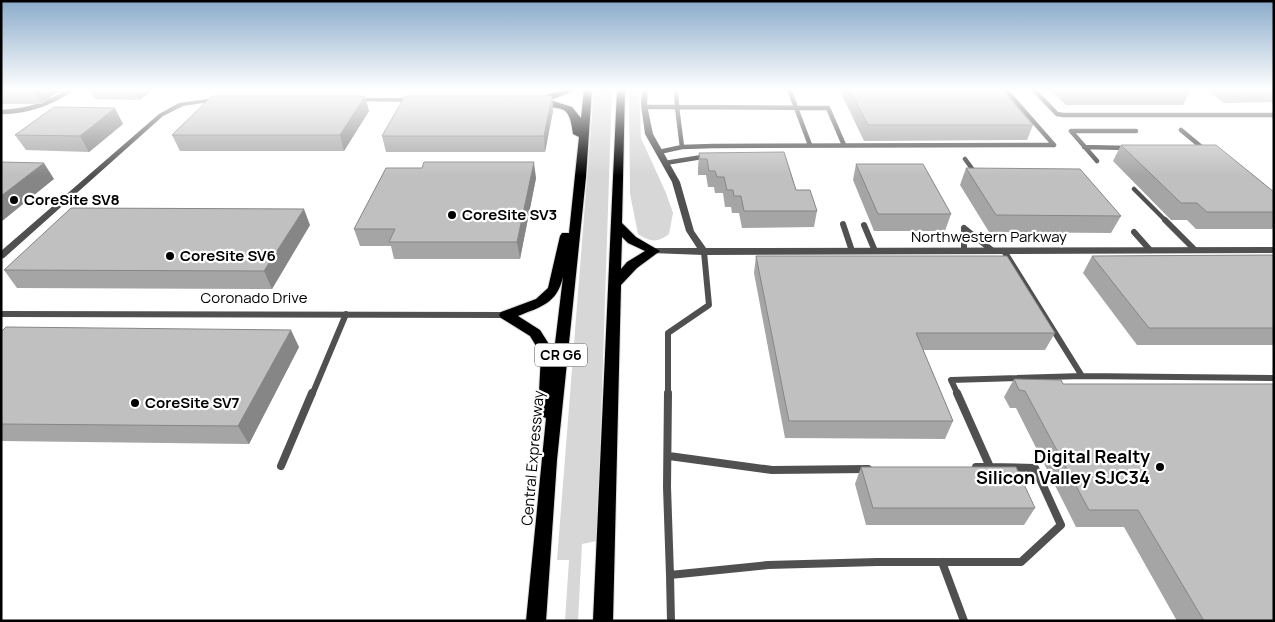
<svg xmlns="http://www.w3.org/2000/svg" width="1275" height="622" font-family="Manrope,sans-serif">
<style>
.green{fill:#d7d7d7}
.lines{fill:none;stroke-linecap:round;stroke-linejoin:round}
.trunk-casing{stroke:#dbdbdb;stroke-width:2}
.service-far2{stroke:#505050;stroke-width:4.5}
.service-far1{stroke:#505050;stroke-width:6}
.service{stroke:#505050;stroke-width:8}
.minor{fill:#505050;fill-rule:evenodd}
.trunk{fill:#000;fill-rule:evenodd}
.wall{fill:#a5a5a5}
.shaded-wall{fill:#868686}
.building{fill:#c0c0c0;stroke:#868686}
.poi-dot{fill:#000;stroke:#fff;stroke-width:2}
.labels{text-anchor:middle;stroke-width:4.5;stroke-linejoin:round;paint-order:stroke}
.shield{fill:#fff;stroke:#4c4c4c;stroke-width:1}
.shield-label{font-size:14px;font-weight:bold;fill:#000}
.poi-label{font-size:15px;font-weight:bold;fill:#000;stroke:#fff;text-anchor:start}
.street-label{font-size:15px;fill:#000;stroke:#fff}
.near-poi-label{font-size:18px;font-weight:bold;fill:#000;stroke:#fff;text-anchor:end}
</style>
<rect width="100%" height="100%" fill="#fff"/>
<path class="green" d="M594,89h18l-15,452 -15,3 -4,77h-13l4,-61h-12z
M629,89h10l2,49 25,55 7,20 -4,21c-11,9 -19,8 -31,0l-8,-40z"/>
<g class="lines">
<g class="trunk-casing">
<path id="trunk" d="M566,89h13l-29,11 22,7 9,11 3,-29h8l-6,88 -29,283 -11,161h-20l20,-203 -6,-2 -2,-4 3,-58 -11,-18 -29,-18 -2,-3 2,-3 35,-13 12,-11 12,-52 2,-3h7l10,-96 -6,-3c-4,-38 -17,-18 -37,-34l4,-3zM563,277l-9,75 -14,-22 -22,-14c22,-9 39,-12 45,-39z
M617,89h8l-3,134 14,14 24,14 -23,17 -16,17 -8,336h-20zM622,237l6,6 17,8 -18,11 -6,7z"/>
</g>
<path class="service-far2" d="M676,89l1,18 151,1 16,37
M789,89l21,56
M1005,89l49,56
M1033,89l24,25 6,1h211
M645,107h32l5,40
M1,112c28,-1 48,-8 71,-23
M1181,130l24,20
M1084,147l45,1
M659,152l23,-5 31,-1 341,-1
M965,159l11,15
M1097,161l-26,-30h65
M665,163l37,-6
M1134,189l32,32"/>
<path class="service-far1" d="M1165,220l30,30
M843,224l9,27
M864,225l11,26
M964,228l29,23
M964,228v23
M1134,232l16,18
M1004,251l78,125 192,2
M312,395l34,-81
M668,395v-62l41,-28 -5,-53
M958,395l-7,-15 131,-4"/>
<path class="service" d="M668,393l-1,94 3,88
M957,393l33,74h-14
M669,456l103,14 96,-1
M281,466l31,-73
M942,562l22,59
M671,621l-1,-46 98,-10 109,-3h144l40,-37 -26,-57 -45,-1"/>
<path class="minor" d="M642,89h6l-1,16 6,29 27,48 14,49 12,17 568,-1v6l-570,2 -53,-2 -2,-2 5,-3h43l-11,-17 -14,-49 -27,-48 -4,-29z
M221,97l2,1v2l-40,6 -20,10 -159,142 -3,1v-8l158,-137 20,-11z
M353,98h63l3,2 -3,2 -65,-1v-2z
M1,311l505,1 5,3 -5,3 -505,-1z"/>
<use href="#trunk" class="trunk"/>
</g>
<path class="wall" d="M1,89h61l-20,15h-41z
M89,89h64l-13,11 -45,-1z
M839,89h162l32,36 -6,15 -163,1z
M1049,89h141l1,1 -8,15h-117z
M1205,89h69v13l-50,1z
M552,96l1,15 -8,41h-159l-4,-16z
M369,111l-25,40h-164l-8,-16z
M123,124l-34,28 -63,-2 -11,-15z
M1121,145l153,47v35l-2,2h-76l-9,-9h-16l-58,-59z
M699,153l97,37 21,21 -3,16 -72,1 -3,-15h-7l-1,-6h-6l-2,-14h-8l-1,-6h-6l-2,-12h-8v-6z
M856,164l95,50 -6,17h-71l-21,-51z
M966,168l155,48 -10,17 -122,-1 -29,-47z
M536,178l-16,81h-126l-3,-13h-31l-6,-17z
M310,225l-38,64 -255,-1 -13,-18z
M1274,255v90h-137l-54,-72 9,-17z
M756,256l299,77 -10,17h-122l30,71 -8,18 -160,-1 -31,-165z
M1,332l298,15 -50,97 -248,-3z
M1014,379l49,5 211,237h-97l-53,-94h-48l-60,-119h-6l-6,-11z
M861,467l174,41 -11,17h-158l-11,-41z"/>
<path class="shaded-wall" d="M33,89h29l-20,15z
M134,89h19l-13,11z
M365,96l4,15 -25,40 -4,-16z
M552,96l1,15 -8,41 -1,-16z
M115,108l8,16 -34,28 -9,-16z
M534,162l2,16 -16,81 -3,-17z
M44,163l10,16 -53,43v-26z
M304,209l6,16 -38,64 -8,-18z
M291,330l8,17 -50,97 -11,-18z"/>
<path class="building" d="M849,89h152l32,36h-165z
M1070,89h120l1,1 -119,1z
M212,96h153l-25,39h-168z
M405,96h147l-8,40h-162z
M54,107l61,1 -35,28 -65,-1z
M1121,145h95l58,47v20h-67l-10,-9h-16z
M784,152l12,38h14l7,21h-73l-3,-15h-7l-1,-6h-6l-3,-13h-7l-2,-6h-6l-2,-12h-7l-1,-6z
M1,162l43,1 -43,33z
M424,162h110l-17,80h-128l6,-13h-41l32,-61h36z
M856,164h67l28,50h-73z
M966,168l114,1 41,47 -125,-1z
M71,208l233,1 -40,62 -260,-1z
M1274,255v73h-125l-57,-72z
M756,256h251l48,77h-139l37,88h-164z
M6,327l285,3 -53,96 -237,-2v-92z
M1014,379l47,1 2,4h211v237h-70l-66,-111h-49l-64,-119 -6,-1z
M861,467h155l19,41h-162z"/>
<linearGradient id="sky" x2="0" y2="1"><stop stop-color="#8aabca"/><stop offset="0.51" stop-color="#fff"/><stop offset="1" stop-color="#fff" stop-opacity="0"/></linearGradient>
<rect width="1275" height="176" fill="url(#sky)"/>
<g class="poi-dot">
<circle cx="14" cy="200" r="5"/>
<circle cx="452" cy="215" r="5"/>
<circle cx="170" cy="256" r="5"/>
<circle cx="135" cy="403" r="5"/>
<circle cx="1160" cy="467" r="5"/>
</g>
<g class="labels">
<rect class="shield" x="535" y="343.5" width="52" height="23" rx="4"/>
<g class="shield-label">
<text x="561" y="360">CR G6</text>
</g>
<g class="poi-label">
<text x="24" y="205">CoreSite SV8</text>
<text x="462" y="220">CoreSite SV3</text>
<text x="180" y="261">CoreSite SV6</text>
<text x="145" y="408">CoreSite SV7</text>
</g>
<g class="street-label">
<text x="989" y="242">Northwestern Parkway</text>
<text x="254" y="303">Coronado Drive</text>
<text transform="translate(533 458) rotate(-85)" y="5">Central Expressway</text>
</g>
<g class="near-poi-label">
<text x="1150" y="463">Digital Realty<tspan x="1150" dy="21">Silicon Valley SJC34</tspan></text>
</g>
</g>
<rect width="1275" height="622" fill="none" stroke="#000000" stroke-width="5"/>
</svg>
